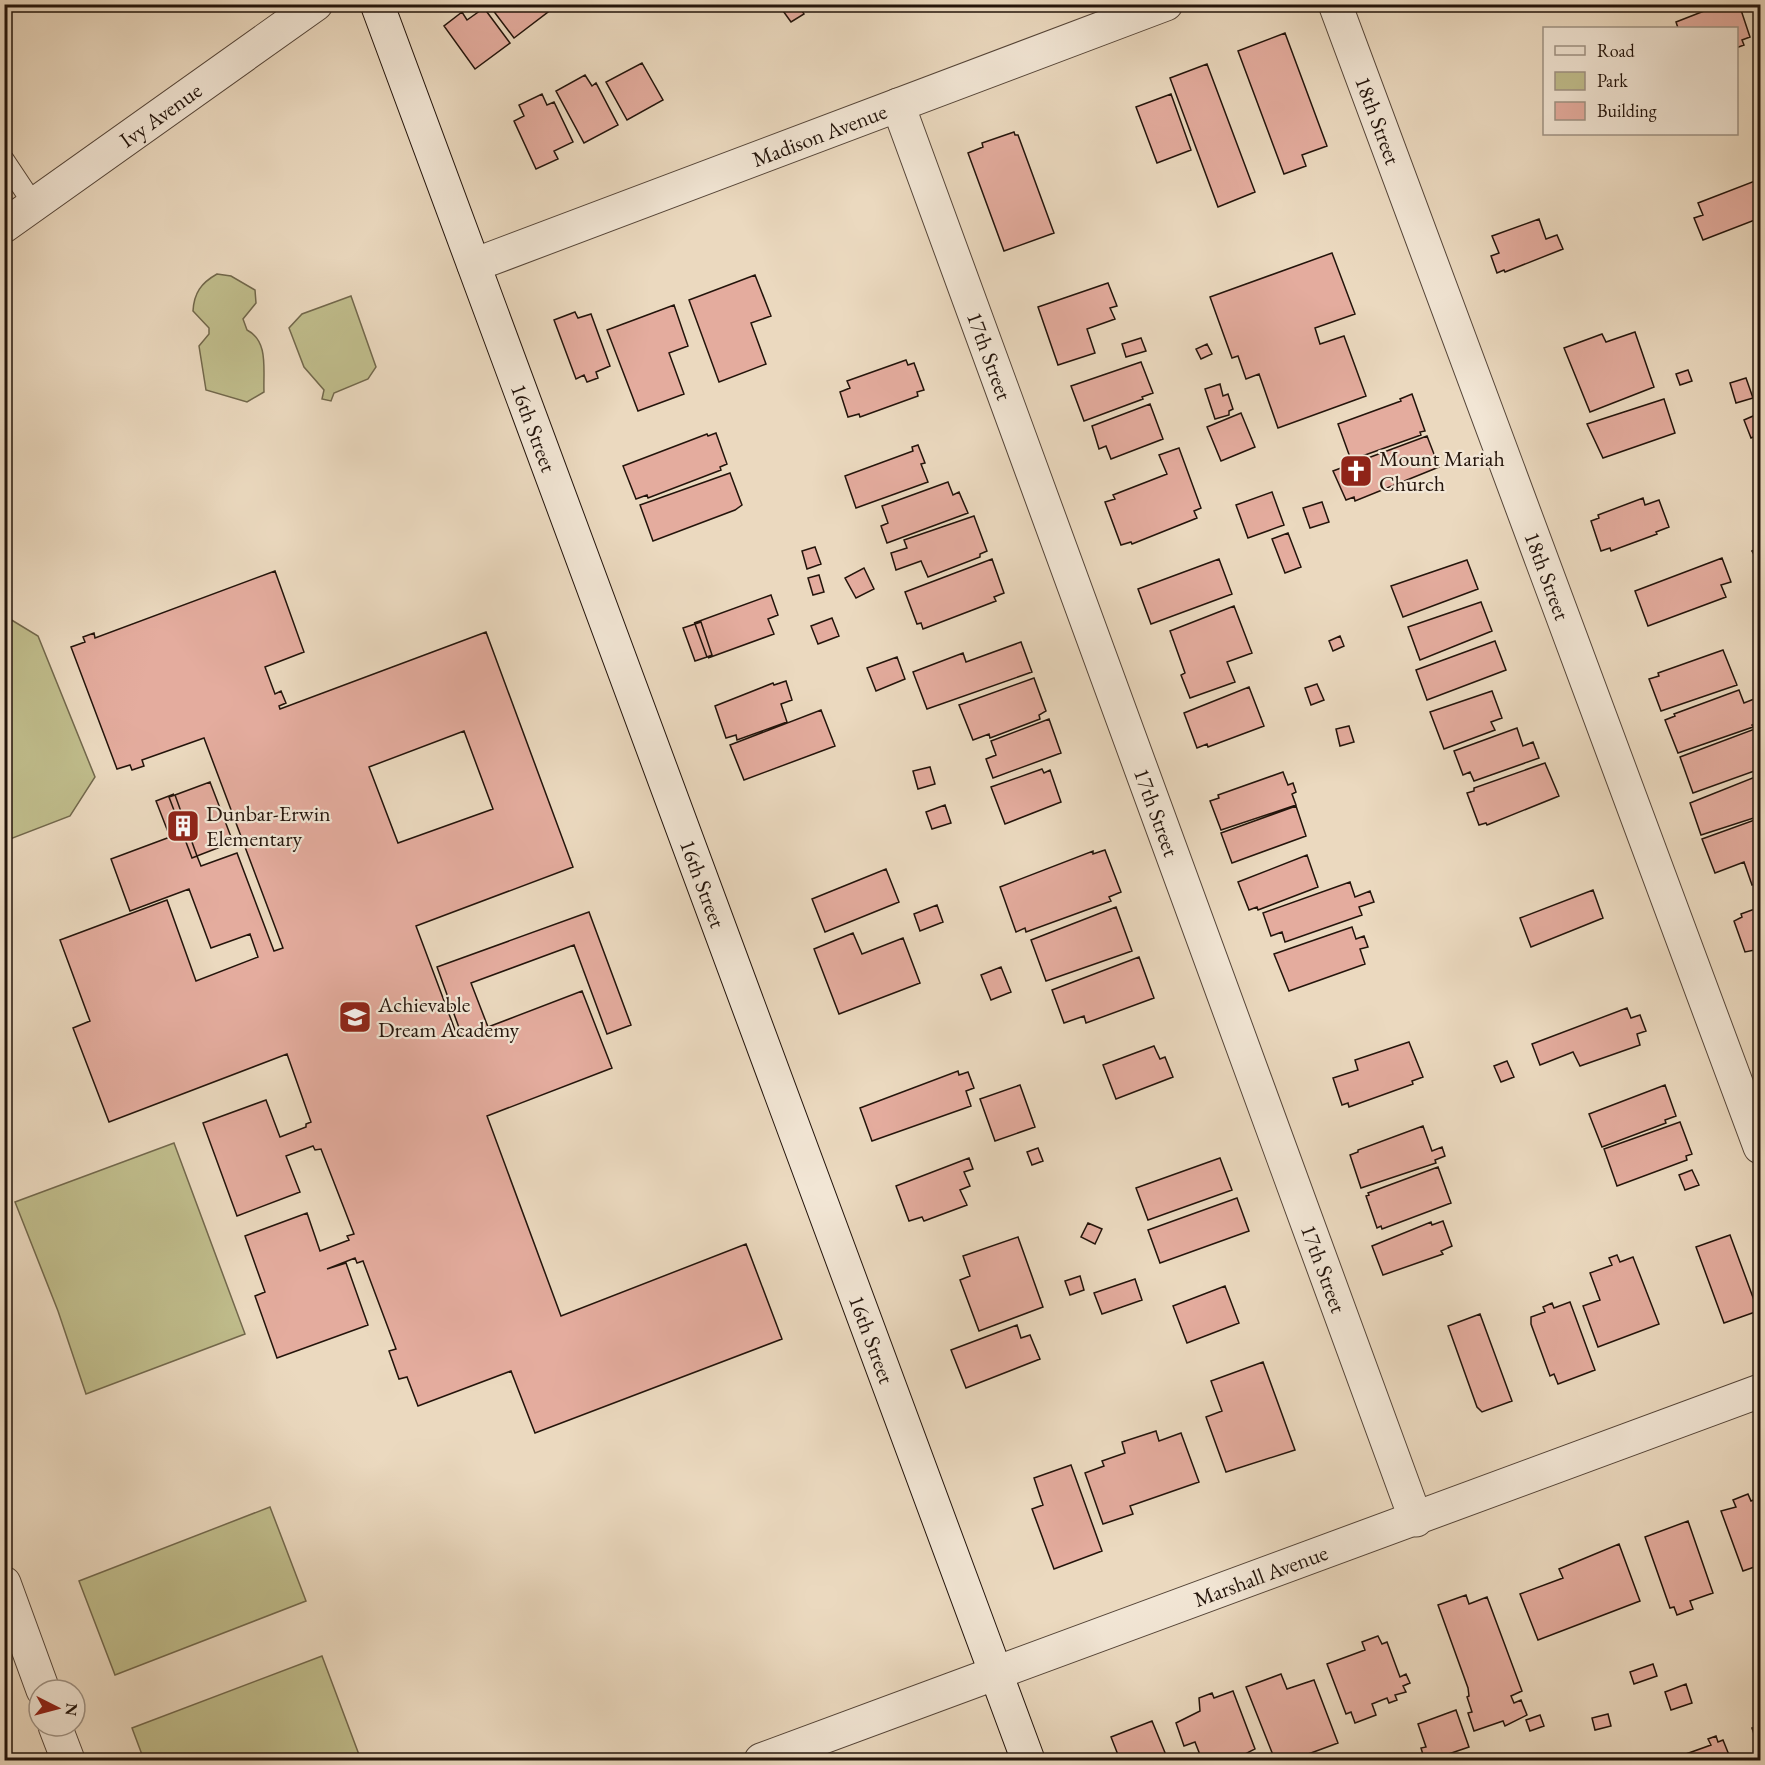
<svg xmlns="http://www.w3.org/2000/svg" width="1765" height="1765" font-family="'EB Garamond',serif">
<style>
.green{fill:#c0bd8c;stroke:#72684c;stroke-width:1.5}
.building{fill:#e4ac9e;stroke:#23140b;stroke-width:1.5;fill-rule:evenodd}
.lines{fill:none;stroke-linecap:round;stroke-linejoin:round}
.service-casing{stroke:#554538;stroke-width:22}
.minor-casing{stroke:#554538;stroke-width:35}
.tertiary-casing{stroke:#554538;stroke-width:35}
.secondary-casing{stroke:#23140b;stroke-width:35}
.service{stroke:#f2e6d5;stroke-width:20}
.minor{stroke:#f2e6d5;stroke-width:33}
.tertiary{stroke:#f2e6d5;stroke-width:33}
.secondary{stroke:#f2e6d5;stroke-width:33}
.labels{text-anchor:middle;stroke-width:4.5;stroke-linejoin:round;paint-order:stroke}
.street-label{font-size:22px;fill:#23140b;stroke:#f2e6d5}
.poi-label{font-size:22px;fill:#23140b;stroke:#f2e6d5;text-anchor:start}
</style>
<rect width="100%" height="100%" fill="#ebd9bf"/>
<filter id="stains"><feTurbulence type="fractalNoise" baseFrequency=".00333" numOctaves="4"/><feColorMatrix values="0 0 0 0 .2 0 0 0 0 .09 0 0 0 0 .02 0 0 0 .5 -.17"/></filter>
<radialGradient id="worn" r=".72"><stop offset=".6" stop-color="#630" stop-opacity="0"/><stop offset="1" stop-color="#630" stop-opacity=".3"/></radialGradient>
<path class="green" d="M217,274l14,2 24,14 1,13 -13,16 4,11c22,11 16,40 17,62l-17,10 -41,-12 -7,-44 10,-12v-6l-16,-17c1,-18 8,-28 24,-37z
M351,296l25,71 -8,12 -34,14 -3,8 -9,-2 2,-9 -20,-23 -15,-39 13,-14z
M5,616l33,20 57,141 -25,39 -65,25z
M174,1143l71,191 -159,60 -28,-83 -43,-109z
M270,1507l36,94 -191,74 -36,-94z
M322,1656l39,104h-217l-12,-32z"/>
<path class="building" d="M543,4l5,8 -34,26 -25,-33z
M785,4h13l6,10 -13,8 -10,-14z
M1722,4h17l11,33 -8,3 2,5 -8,3v-20h-58l-2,-6z
M484,8l26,35 -35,26 -31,-43 18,-14 5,8z
M1285,33l42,113 -25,9 4,11 -22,8 -46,-123z
M642,63l21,37 -36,20 -21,-38z
M1207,64l48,128 -37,15 -48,-129z
M585,75l7,11 4,-3 22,42 -34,18 -28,-52z
M542,94l5,11 7,-3 19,40 -19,9 4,8 -22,10 -22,-48 10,-5 -5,-11z
M1171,94l20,56 -34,13 -21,-56z
M1014,132l1,3h3l36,98 -50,18 -36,-98 15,-6 -1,-4z
M1760,179v39l-57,22 -9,-22 9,-3 -5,-12z
M1539,219l7,20 11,-4 6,14 -58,23 -1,-2 -7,3 -6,-17 8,-3 -7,-17z
M1332,253l23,61 -40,14 5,16 24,-8 22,60 -88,32 -19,-54 -13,5 -8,-23 -6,2 -22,-61z
M755,275l16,41 -20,7 15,41 -47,18 -30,-82z
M1108,283l9,23 -7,2 5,11 -28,10 8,24 -37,12 -20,-58z
M674,305l14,41 -19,7 15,41 -46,17 -31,-81z
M575,312l3,6 13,-4 19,52 -14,6 2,6 -11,4 -3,-7 -8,4 -22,-59z
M1635,332l19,55 -64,25 -26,-64 38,-14 4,8z
M1141,338l5,13 -20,6 -4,-13z
M1207,344l5,10 -11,5 -5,-10z
M906,360l2,5 6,-2 10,27 -7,2 1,4 -58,21 -1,-3 -11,3 -8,-25 10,-4 -3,-7z
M1141,362l12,31 -11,4 1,2 -59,22 -13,-35z
M1688,370l4,11 -12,4 -4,-11z
M1746,378l7,20 -17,5 -6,-20z
M1220,384l3,12 5,-2 5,15 -4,2v4l-14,4 -10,-30z
M1412,394l13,37 -5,1 1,3 -70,25 -13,-36 63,-23 -1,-2z
M1664,399l11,34 -72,25 -16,-34z
M1150,404l13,35 -52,20 -5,-13 -7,3 -7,-23z
M1241,413l14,34 -34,14 -14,-34z
M1760,413v21l-9,4 -7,-18z
M716,433l11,31 -7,3 1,3 -73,28 -1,-3 -11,4 -13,-33 84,-32 1,2z
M1427,436l12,31 -84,34 -1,-4 -8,3 -13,-29z
M918,445l7,18 -4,1 7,18 -72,26 -11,-32 68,-25 -1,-4z
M1179,448l22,60 -7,3 3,7 -65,26 -1,-2 -10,3 -16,-43 10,-3 -2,-4 54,-21 -8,-19z
M730,473l12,32 -7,5 -82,31 -13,-36z
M948,482l5,13 6,-3 9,21 -81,30 -6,-17 7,-3 -6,-17z
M1272,492l12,33 -36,13 -12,-33z
M1643,498l2,7 14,-5 10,27 -13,5 1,2 -46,17 -1,-3 -9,3 -10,-30 8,-3 -1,-3z
M1322,502l7,20 -19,6 -7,-20z
M974,516l13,35 -7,3v3l-52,20 -7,-16 -25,9 -5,-17 16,-5 -3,-8z
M1288,533l13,34 -16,6 -13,-34z
M1760,546v17h-1l-7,-12z
M815,547l6,17 -14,5 -5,-18z
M1722,558l9,24 -10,3 5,12 -78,29 -13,-35z
M992,559l12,34 -10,4 2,4 -73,28 -2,-6 -4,1 -12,-32z
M1219,559l13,35 -81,30 -13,-35z
M1467,560l11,29 -75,28 -12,-31z
M864,568l10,21 -18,9 -11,-20z
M275,571l29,81 -39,15 10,27 6,-3 5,12 -7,3 1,3 206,-77 87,235 -157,59 42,112 4,-2 -25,-69 152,-55 42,113 -24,9 -33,-89 -103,38 17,44 94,-36 30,77 -125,48 74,200 185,-72 36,95 -247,94 -24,-62 -93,35 -11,-29 -8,2 -10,-28 7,-2 -33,-88 -6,2 -2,-5 -28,11 19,-6 22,62 -91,33 -22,-62 10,-4 -20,-56 62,-23 13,38 29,-11 -2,-4 7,-2 -33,-85 -6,1 -2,-4 -27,10 14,36 -63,24 -34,-93 63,-23 14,37 26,-10v-3l5,-2 -24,-68 -178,68 -36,-94 17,-7 -30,-81 107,-40 29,81 62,-24 -8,-23 -39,14 -22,-59 -59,22 -19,-52 59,-22 -14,-36 18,-7 -5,3 23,61 5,-2 4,10 36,-13 37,98 9,-3 -79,-210 -62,22 2,6 -12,4 -2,-5 -13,4 -46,-122 14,-5 -2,-5 11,-4 1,5zM464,731l29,78 -95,34 -29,-76z
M819,575l5,17 -11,3 -5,-17z
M771,595l7,20 -10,4 6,15 -66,24 4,-3 -11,-33 -7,1z
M1481,602l11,29 -72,29 -12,-33z
M1234,606l18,47 -25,9 8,20 -45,16 -9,-23 4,-2 -15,-42z
M832,618l7,18 -21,8 -7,-18z
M701,622l11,33 -5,2 -12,-33z
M695,624l12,33 -12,4 -12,-33z
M1340,636l4,10 -11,5 -4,-10z
M1495,641l11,29 -79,30 -11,-30z
M1021,642l11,30 -105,37 -14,-37 50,-19 3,9z
M1723,650l14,35 -76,26 -12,-32 10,-3 -1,-3z
M897,657l8,22 -29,12 -9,-23z
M1034,678l12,33 -7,4 1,4 -50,19 -1,-4 -16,6 -14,-35z
M786,681l6,19 -11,4 6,18 -50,18 -1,-5 -10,3 -11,-32 58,-23 1,2z
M1317,684l7,16 -13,5 -6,-17z
M1249,687l15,39 -56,21 -1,-3 -10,4 -13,-35z
M1739,690l5,13 15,-6 1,24 -8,4 1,2 -75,26 -13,-33 10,-4 -1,-2z
M1492,691l10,27 -11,4 4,8 -51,19 -14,-37z
M821,710l14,36 -91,34 -14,-35z
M1049,719l12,34 -68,25 -7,-19 10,-4 -5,-14z
M1349,726l5,16 -14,4 -4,-17z
M1760,727v42l-67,24 -13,-36z
M1517,728l6,18 10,-4 6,16 -65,23 -4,-9 -7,3 -9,-24z
M1545,763l14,33 -72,29 -1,-2 -7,2 -12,-32 7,-2v-3z
M930,767l5,17 -17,5 -5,-18z
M1042,769l2,4 6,-3 11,32 -56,22 -14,-37z
M1283,772l5,13 5,-2 3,9 -4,2 4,11 -75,25 -11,-29 9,-3 -1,-3z
M1760,775v41l-59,19 -11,-32z
M210,782l23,60 -36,14 -22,-61z
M175,795l22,61 -5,2 -23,-61z
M945,805l6,18 -19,6 -6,-17z
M1296,806l10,30 -74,27 -11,-30z
M1760,818v64l-8,3 -8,-23 -29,11 -13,-34z
M1105,850l16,42 -12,5 2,4 -85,31 -1,-4 -9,4 -16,-45 93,-36v3z
M1307,855l11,32 -60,23 -1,-3 -8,3 -11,-28z
M886,869l13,33 -74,30 -13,-33z
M1350,882l5,15 15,-6 4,11 -15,5 3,8 -77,27 -3,-10 -11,4 -8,-23z
M1593,890l10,28 -72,29 -11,-29z
M937,905l6,17 -23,9 -6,-17z
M1116,907l16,44 -86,30 -15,-41z
M1760,907v42l-15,3 -11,-31 8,-4 -1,-3z
M1352,927l4,12 8,-3 4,11 -8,2 5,15 -76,27 -15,-37z
M853,933l9,21 41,-16 17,45 -81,31 -25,-65z
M1139,957l15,41 -68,25 -2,-7 -20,7 -12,-33z
M1001,967l10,25 -20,8 -10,-25z
M1627,1008l4,10 9,-3 6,16 -9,3 3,11 -60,21 -7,-14 -33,13 -8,-21z
M1409,1042l14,35 -11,4 1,3 -64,23 -1,-4 -6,2 -9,-27 25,-8 -3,-10z
M1154,1046l6,13 5,-2 8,20 -57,22 -13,-34z
M1507,1061l7,16 -13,5 -7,-16z
M958,1071l1,4 9,-3 6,16 -8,3 5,15 -99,35 -12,-33z
M1020,1085l15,42 -40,14 -15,-42z
M1665,1085l11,31 -11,4 1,3 -64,24 -13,-33z
M1680,1122l12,32 -6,2 1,4 -70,26 -13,-37z
M1423,1126l9,25 10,-4 3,9 -10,4 1,3 -75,25 -11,-33 8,-3v-2z
M1038,1148l5,13 -11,4 -5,-13z
M969,1158l4,11 -9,3 6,14 -10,4 7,15 -43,16 -2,-4 -13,4 -13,-35z
M1220,1158l12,32 -84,30 -12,-32z
M1438,1167l13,36 -69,26 -1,-3 -4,2 -11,-32 3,-1 -1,-2z
M1692,1170l7,15 -14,5 -6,-15z
M1237,1198l12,33 -89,32 -12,-33z
M1443,1221l9,25 -11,5 2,3 -60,21 -11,-29 59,-24 1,3z
M1088,1223l14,6 -7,15 -14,-7z
M1730,1235l28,76 -34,12 -28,-76z
M1018,1237l25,70 -64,24 -19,-51 10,-4 -7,-20z
M1617,1255l3,7 13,-5 26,67 -61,23 -15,-41 17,-6 -10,-27 22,-8 -3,-7z
M1080,1276l4,14 -14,5 -5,-14z
M1135,1279l7,21 -40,14 -8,-21z
M1225,1286l14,37 -52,20 -14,-37z
M1570,1302l25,68 -37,14 -4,-10 -4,2 -19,-52v-7l14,-5 -2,-5 9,-4 2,5z
M1480,1314l32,87 -30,11 -5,-5 -29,-81z
M1017,1325l4,13 9,-3 10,24 -74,29 -15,-38z
M1263,1362l32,88 -69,22 -20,-55 16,-6 -11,-30z
M1156,1431l3,10 22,-8 18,49 -69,24 3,8 -30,10 -18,-51 19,-7 -2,-5 23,-8 -3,-11z
M1071,1465l31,86 -48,18 -22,-60 11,-4 -9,-27z
M1748,1494l3,7 9,-4v68l-17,6 -22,-60 15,-4 -3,-7z
M1688,1521l25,72 -23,8 3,8 -16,6 -3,-8 -4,1 -25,-71z
M1619,1544l21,57 -102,39 -18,-46 43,-16 -4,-9z
M1466,1595l3,9 18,-7 35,94 -11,5 3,7 7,-3 6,15 -22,11 -2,-5 -29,10 -6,-18 4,-1 -5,-15 2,-1 -1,-8 -30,-83z
M1378,1636l4,8 5,-2 13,35 6,-3 4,9 -7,3 3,6 -11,3 2,5 -8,3 -2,-5 -15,6 4,11 -21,8 -4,-11 -5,2 -19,-50 38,-14 -3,-8z
M1653,1664l4,12 -23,8 -4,-12z
M1281,1674l6,15 27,-9 24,63 -46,17h-17l-29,-73z
M1686,1684l6,19 -21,7 -6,-18z
M1233,1691l22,58 -14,7 2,4h-41l-7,-18 -11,4 -8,-23 24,-12 -1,-13 13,-5 2,5z
M1456,1710l13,37 -38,13 -1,-4 -6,2 -3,-10 5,-1 -8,-23z
M1608,1714l3,12 -16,4 -3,-12z
M1540,1715l4,11 -14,5 -4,-11z
M1152,1721l16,39h-48l-9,-23z
M1760,1726v26l-8,-24z
M1716,1736l2,6 5,-2 8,20h-62l42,-15 -3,-6z
M1630,1756l2,4h-15z"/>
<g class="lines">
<g class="service-casing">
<path id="service" d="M4,160l30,45"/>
</g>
<g class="minor-casing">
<g id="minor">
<path id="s1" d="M1335,4l425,1143"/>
<path id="s2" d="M898,105l518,1415"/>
<path id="s3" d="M4,226l312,-222"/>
<path d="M4,1583l39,107"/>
<path d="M55,1726l13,34"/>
<path d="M761,1760l235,-87"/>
</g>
</g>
<g class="tertiary-casing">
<g id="tertiary">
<path id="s4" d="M474,265l692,-261"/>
<path id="s5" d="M996,1673l764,-282"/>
</g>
</g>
<g class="secondary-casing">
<g id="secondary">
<path id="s6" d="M377,4l651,1756"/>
</g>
</g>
<use href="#service" class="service"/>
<use href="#minor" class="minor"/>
<use href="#tertiary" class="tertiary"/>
<use href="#secondary" class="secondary"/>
</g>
<defs>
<g id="church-square" transform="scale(1.725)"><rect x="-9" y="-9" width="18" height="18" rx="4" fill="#8f2418" stroke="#f2e6d5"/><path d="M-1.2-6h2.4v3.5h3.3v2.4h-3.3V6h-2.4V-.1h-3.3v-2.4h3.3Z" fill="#fff"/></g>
<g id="building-square" transform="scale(1.725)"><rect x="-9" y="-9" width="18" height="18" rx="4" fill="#8f2418" stroke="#f2e6d5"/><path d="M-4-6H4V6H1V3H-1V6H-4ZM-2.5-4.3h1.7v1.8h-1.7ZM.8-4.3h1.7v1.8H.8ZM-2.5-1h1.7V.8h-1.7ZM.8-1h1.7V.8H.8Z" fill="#fff"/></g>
<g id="school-square" transform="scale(1.725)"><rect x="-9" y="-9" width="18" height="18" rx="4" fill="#8f2418" stroke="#f2e6d5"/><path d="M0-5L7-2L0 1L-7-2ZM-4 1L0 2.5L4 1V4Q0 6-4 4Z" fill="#fff"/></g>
</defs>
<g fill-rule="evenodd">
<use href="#church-square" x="1356" y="471"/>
<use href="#building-square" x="183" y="826"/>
<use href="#school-square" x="355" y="1017"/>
</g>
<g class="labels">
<g class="street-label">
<text dy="8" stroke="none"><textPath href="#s3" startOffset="192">Ivy Avenue</textPath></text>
<text dy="8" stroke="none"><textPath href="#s1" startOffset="124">18th Street</textPath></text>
<text dy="8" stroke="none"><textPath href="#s4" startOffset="369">Madison Avenue</textPath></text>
<text dy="8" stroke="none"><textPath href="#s2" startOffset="267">17th Street</textPath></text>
<text dy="8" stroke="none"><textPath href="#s6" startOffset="452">16th Street</textPath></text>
<text dy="8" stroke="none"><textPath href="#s1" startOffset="610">18th Street</textPath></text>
<text dy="8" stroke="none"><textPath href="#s2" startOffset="753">17th Street</textPath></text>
<text dy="8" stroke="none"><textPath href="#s6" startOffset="938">16th Street</textPath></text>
<text dy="8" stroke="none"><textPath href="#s2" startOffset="1239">17th Street</textPath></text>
<text dy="8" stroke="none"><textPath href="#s6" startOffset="1424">16th Street</textPath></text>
<text dy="8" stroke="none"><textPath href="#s5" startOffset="282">Marshall Avenue</textPath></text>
</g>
<g class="poi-label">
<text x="1379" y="466">Mount Mariah<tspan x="1379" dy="25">Church</tspan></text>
<text x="206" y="821">Dunbar-Erwin<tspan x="206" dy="25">Elementary</tspan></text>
<text x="378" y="1012">Achievable<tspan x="378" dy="25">Dream Academy</tspan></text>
</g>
</g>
<rect width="1765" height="1765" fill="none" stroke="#ebd9bf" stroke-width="24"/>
<rect x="6" y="6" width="1753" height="1753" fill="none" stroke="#23140b" stroke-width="3"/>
<rect x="12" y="12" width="1741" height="1741" fill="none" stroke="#23140b" stroke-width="1.5"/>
<rect x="1543" y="27" width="195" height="108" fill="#f2e6d5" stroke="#9f9284" stroke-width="1.5"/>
<rect x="1555" y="46" width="30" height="9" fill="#f2e6d5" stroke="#9f9284" stroke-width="1.5"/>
<text x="1597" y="57" font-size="18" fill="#23140b">Road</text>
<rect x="1555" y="72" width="30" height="18" fill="#c0bd8c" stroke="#9f9284" stroke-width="1.5"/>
<text x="1597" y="87" font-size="18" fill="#23140b">Park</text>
<rect x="1555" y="102" width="30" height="18" fill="#e4ac9e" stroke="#9f9284" stroke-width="1.5"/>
<text x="1597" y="117" font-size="18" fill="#23140b">Building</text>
<g transform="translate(57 1708) rotate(96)"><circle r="28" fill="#f2e6d5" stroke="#9f9284" stroke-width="1.5"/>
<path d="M0-4.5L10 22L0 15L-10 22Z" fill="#8f2418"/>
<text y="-9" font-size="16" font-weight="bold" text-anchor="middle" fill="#23140b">N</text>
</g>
<rect width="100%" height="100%" filter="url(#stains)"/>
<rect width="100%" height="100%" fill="url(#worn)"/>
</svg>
